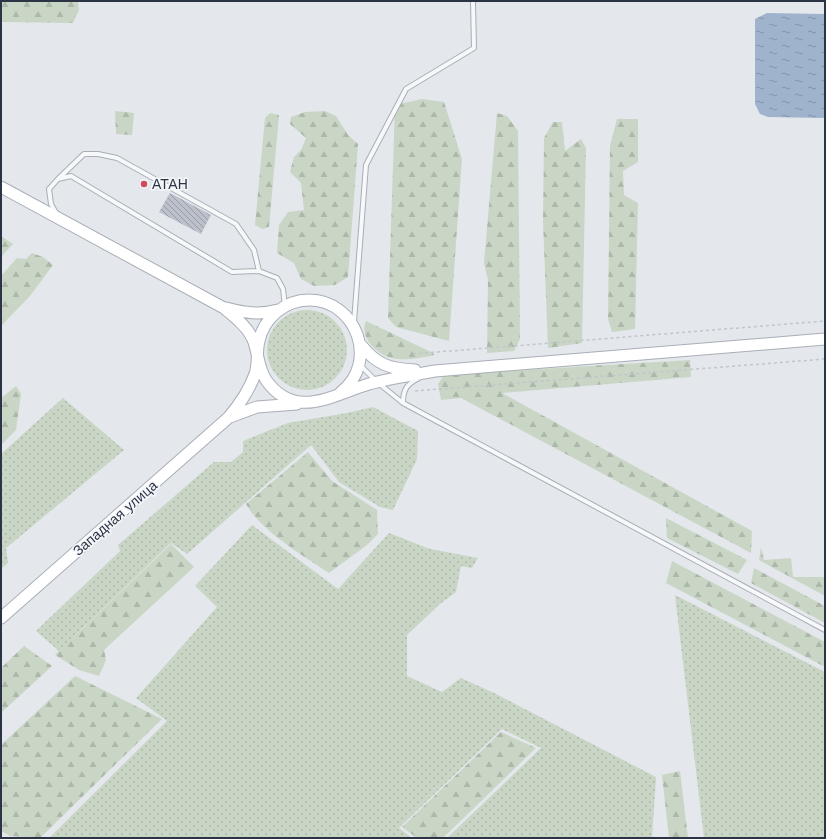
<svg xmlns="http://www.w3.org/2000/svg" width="826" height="839" font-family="'Work Sans',sans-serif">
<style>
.grass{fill:url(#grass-dots)}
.forest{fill:url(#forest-firs)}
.water{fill:url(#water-ripples)}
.building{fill:url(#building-back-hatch)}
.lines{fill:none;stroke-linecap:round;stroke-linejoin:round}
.lane-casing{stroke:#a9aeb7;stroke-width:6}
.secondary-casing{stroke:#a9aeb7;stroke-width:13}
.path{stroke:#c2c5cb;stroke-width:1.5;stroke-dasharray:3 3;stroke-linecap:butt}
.lane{stroke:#f7f8fa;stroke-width:4}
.secondary{stroke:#fff;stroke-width:11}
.poi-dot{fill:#d1495b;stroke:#f4f6f9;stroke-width:1.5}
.labels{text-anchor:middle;stroke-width:3.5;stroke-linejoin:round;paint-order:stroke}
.poi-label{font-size:14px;fill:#2b3445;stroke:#f4f6f9;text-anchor:start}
.street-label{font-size:14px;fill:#2b3445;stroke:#f4f6f9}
</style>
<defs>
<pattern id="grass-dots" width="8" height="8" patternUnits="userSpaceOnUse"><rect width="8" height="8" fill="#c9d6c5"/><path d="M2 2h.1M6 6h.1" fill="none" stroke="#adb8ab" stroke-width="1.8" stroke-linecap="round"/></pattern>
<pattern id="forest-firs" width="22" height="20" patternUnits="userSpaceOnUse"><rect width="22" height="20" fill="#c9d6c5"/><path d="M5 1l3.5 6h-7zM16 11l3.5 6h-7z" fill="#adb8ab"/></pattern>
<pattern id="water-ripples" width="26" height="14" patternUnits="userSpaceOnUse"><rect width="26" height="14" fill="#9fb4cc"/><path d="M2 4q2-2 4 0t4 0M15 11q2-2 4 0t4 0" fill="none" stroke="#8293a7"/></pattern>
<pattern id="building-back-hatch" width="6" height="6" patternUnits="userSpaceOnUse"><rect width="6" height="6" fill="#bbc0ca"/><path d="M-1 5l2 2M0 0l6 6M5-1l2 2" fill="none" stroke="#989da6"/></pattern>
</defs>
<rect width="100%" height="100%" fill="#e4e7ec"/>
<path class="grass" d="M267 350a40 40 0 1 1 80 0a40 40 0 1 1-80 0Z
M63,398l61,52 -118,98 2,15 -7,6v-115z
M373,407l45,24 -1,28 -24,51 -13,-3 -41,-25 -28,-37 -124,109 -16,-11 -112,108 -23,-20 84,-80 -2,-6 96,-83h17l12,-10v-11l45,-18 59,-10z
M252,525l86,64 51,-56 41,16 48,9 -6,10 -11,-2 -5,26 -16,12 -33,31v41l35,16 19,-14 33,15 162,84 -4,61h-205l94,-90 -39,-19 -103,99 13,10h-363l118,-117 -31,-23 81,-91 -22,-21z
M675,595l150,77v166h-121z"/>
<path class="forest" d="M1,1h77l1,9 -6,13 -72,-1z
M422,99l22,3 18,57 -13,182 -53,-14 -8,-9 7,-213z
M115,111l19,2 -2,22 -16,-1z
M325,111l11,5 12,19 10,9 -10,133 -13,8 -21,1 -13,-7 -7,-16 -17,-10 2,-28 9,-13 16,-2 -3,-27 -11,-11 4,-15 7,-7 5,-12 -16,-14 1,-7 14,-5z
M270,113l9,2 -10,112 -7,2 -7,-4 10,-107z
M497,113l10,3 11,15 2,208 -6,12 -27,2 1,-73 -4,-17z
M617,119h21v43l-15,9 1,24 14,8 -3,126 -23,3 -4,-13 2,-173z
M553,122h9l3,29 16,-12 5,9 -4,195 -34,5 -5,-127 1,-83z
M1,236l12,8 -12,13z
M32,253l11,4 10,8 -23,31 -29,30v-50l16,-18 9,1z
M366,321l67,32 1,2c-12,3 -25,5 -37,4 -17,-1 -39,-21 -31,-38z
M690,360l1,17 -189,16 250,138 -1,22 -290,-155 -20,2 -3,-16 6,-9z
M16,386l5,8 -5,36 -15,15v-47z
M308,452l24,29 45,29 1,24 -11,11 -38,28c-25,-17 -68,-42 -83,-69z
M666,518l81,42 -9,14 -71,-36z
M171,544l23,23 -90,83 2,10 -7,16 -20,-6 -24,-15z
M761,547l3,13 27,-2 2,19h32v19l-66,-36z
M672,561l153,81v25l-159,-84z
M754,568l71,38v17l-74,-40z
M24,646l28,20 -51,47v-45z
M75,676l87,43 -122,119 -30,-2 -9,-5v-86z
M501,732l35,16 -93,90h-26l-15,-11z
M680,771l8,67h-19l-7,-63z"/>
<path class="water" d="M767,13l58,1v104l-57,-1 -8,-3 -5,-10v-85z"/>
<path class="building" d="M170,193l41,22 -10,19 -42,-22z"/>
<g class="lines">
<g class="lane-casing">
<path id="lane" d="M58,179l26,-25h14l19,4 119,66 18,26 5,21
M56,213l-5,-9 -2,-15 9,-10 13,-3 161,96 27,-1 18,7 6,11 2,17
M354,322l12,-157 40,-76 68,-41 -1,-47
M361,366l16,16 26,21 422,227
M403,403c0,-14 4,-19 16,-25"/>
</g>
<g class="secondary-casing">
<path id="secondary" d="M1,187l223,121c11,9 25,20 30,34 4,13 5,27 12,38 29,41 66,15 103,4 22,-6 44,-9 66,-13l390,-32
M226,308c19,5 34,7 52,2
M361,345c16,20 29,24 54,25
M230,417l27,-10 40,-3
M1,618l227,-200c12,-14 21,-27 27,-44 4,-11 1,-22 4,-33 5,-23 26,-41 50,-41 48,0 70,63 32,92"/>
</g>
<path class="path" d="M413,354l412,-33
M415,391l410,-32"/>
<use href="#lane" class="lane"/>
<use href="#secondary" class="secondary"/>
</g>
<circle class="poi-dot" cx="144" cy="184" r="4"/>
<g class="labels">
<g class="poi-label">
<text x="152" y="189">АТАН</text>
</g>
<g class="street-label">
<text transform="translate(115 518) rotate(-41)" y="5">Западная улица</text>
</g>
</g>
<rect width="826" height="839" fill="none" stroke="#2b3445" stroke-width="4"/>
</svg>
